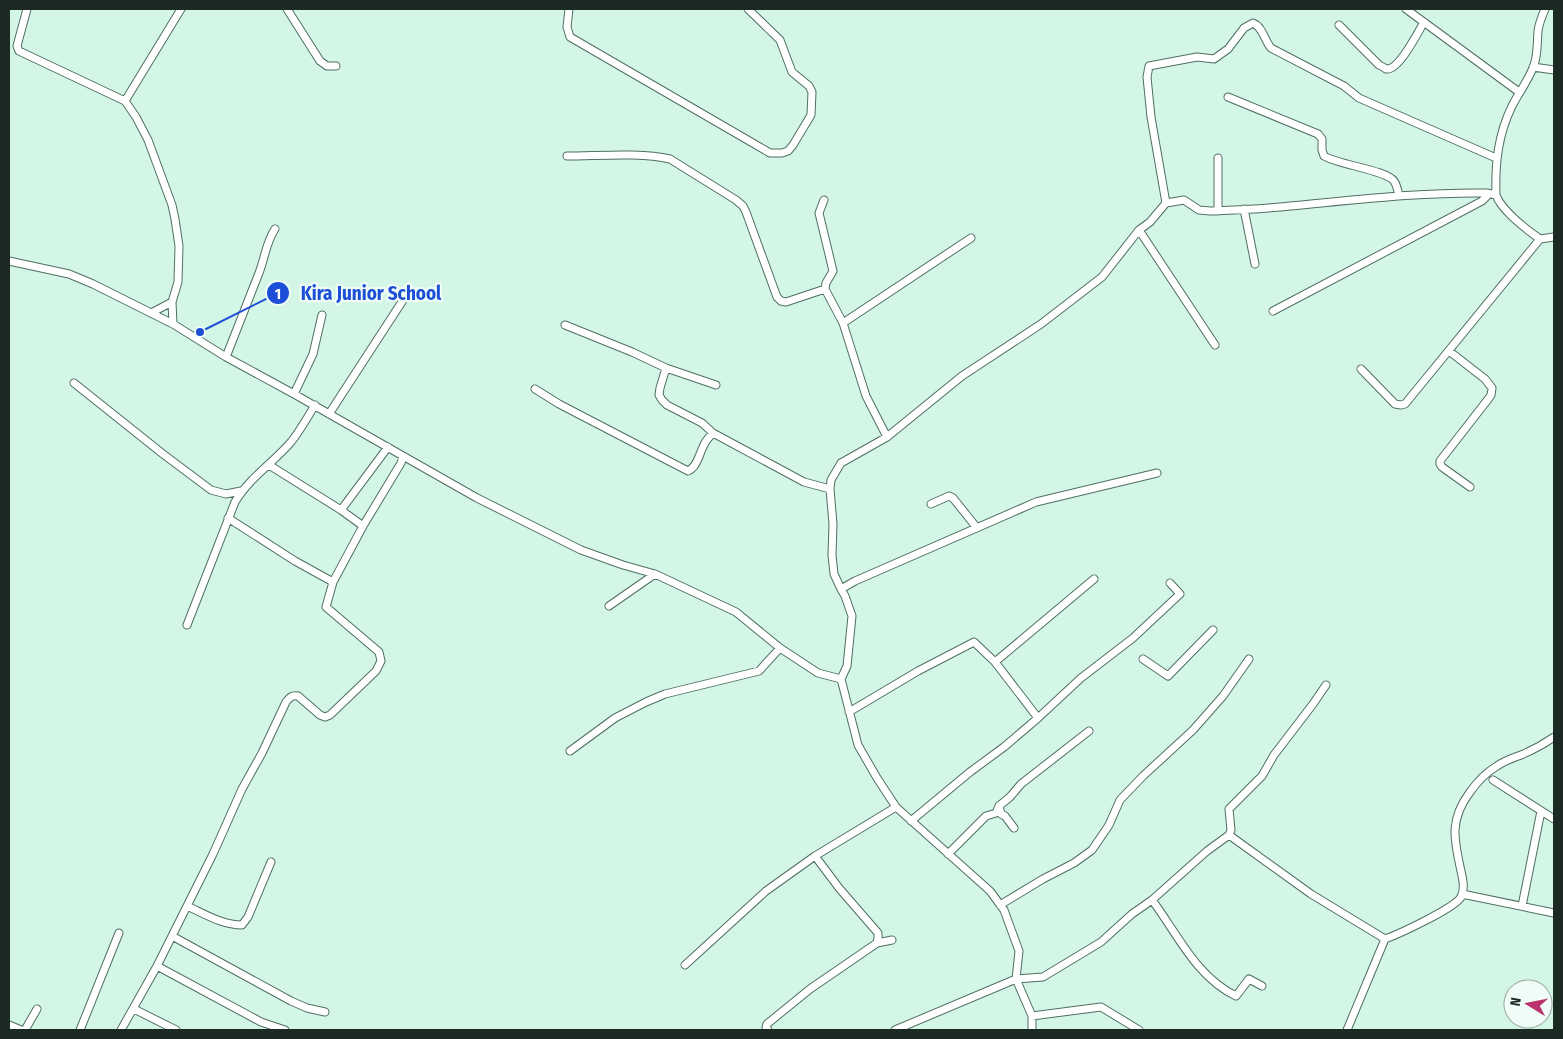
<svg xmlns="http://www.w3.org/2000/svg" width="1563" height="1039" font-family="'Fira Sans Condensed',sans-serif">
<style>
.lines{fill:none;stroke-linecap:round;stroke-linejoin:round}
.street-casing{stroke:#506f62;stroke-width:9}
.street{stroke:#fff;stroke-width:7}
.leader{fill:none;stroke:#1d4ed8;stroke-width:2}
.callout-dot{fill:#1d4ed8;stroke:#f0fdf7;stroke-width:2}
.mark-label{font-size:15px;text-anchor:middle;font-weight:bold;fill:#fff}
.callout-label{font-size:19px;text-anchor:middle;font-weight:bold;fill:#1d4ed8;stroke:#f0fdf7;stroke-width:4.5;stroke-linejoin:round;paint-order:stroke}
</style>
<rect width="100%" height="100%" fill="#d3f6e6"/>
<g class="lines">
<g class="street-casing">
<path id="street" d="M27,9l-10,37 2,5 106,50
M287,9l33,52 7,5h9
M569,9l-2,18 3,10 200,116h12l6,-2 5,-6 18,-30 1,-23 -3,-6 -17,-14 -12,-32 -32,-31
M1406,9l113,83
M1339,25l40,40c1,0 7,4 7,4 13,2 32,-37 38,-47
M1533,67l21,3
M1228,97l90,37 4,5v11l2,6c15,9 62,14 70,25 3,4 4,11 5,15
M567,156c31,0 73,-4 103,3l66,41 7,6 3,6 31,85 4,4 5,1 39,-13 18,34 23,73 21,41
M1496,195c-1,-32 2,-60 16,-89 7,-14 17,-26 22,-41 4,-11 3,-23 4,-34 1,-8 4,-15 7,-22
M824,200l-5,13 14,58 -7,12 -1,6
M1166,203l-15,-86 -4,-40 2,-11 48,-9 17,2 14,-10 16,-21 9,-5c10,4 11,17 18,25l73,38 15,12 137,60
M1244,209l11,55
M1218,211v-53
M1139,230l76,115
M9,261l60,13 24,10 80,40 53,33 68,37 183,104 104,52 42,15 32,9 81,38 44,36 38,25 23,6
M1273,311l209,-110 5,-5v-3
M151,313l21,-11
M843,323l128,-85
M173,324l-1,-22 6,-20 1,-36 -4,-27 -3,-14 -24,-65 -12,-23 -11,-16 56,-92
M565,325l67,27 34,16 -6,20 -1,7 3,5 5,5 35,18 11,10 91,49 26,7
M1449,351l36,28 7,9 -1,7 -2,3 -49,63v3l2,3 28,20
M226,357l33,-84c6,-15 7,-31 16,-44
M666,368l50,17
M1361,369l34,35 6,1 4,-1 135,-165
M74,383l89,71 48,36 15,4 15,-3
M535,389l24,15 129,67c9,-4 11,-16 15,-24 2,-6 6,-10 10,-14
M294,394l19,-40 9,-39
M329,414l78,-120
M269,465l72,45 47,-63
M931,504l18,-8 4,2 24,30
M341,510l22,16
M333,582l30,-56 38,-63 2,-7
M841,589l-7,-15 -2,-19 1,-31 -3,-35 1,-9 10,-17 46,-26 75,-61 79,-52 61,-47 37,-47 11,-8 16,-19 18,-3 15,10 11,1c26,-1 53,-2 80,-5 65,-6 131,-14 197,-13l9,2c5,15 31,35 44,44l14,-2
M609,606l46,-32
M187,625l48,-123c14,-24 38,-39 56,-60 9,-11 16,-24 24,-37
M1143,659l25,17 45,-46
M995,662l99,-83
M849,712l69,-41 56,-29 21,20 43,56
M570,751l45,-33 31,-16 19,-8 94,-23 21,-23
M1493,780l61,39
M999,806l11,-9 11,-13 68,-53
M911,821l59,-49 34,-25 34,-29 43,-40 52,-40 47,-44 -10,-11
M1229,835l82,59 74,45
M948,854l38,-38 10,-3 3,-7 2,8 4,2 9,12
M1462,894l92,19
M1152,900c25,33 44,77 84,96l13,-17 13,7
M1000,905l43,-26 31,-16 18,-13 17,-25 11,-25 23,-24 50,-46 30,-34 26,-37
M187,906c18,8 35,19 55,19l6,-8 23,-55
M1522,906l19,-95
M172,936l119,65 16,7 18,4
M877,943l15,-3
M685,965l81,-74 49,-35 81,-49
M157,966l104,56 24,8
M134,1009l42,21
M1032,1016l69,-9 38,23
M9,1025l12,5
M25,1030l12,-21
M80,1030l39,-97
M121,1030l36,-64 56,-112 29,-65 20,-36 24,-51c4,-5 6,-7 12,-6l22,19 5,2 5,-2 46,-44 5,-10 -2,-9 -53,-45 7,-25 -38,-21 -67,-43
M768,1030l-2,-3 1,-3 43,-35 67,-46 1,-5v-5l-39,-45 -24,-32
M895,1030l121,-51 27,-2 58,-35 31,-28 20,-14 55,-49 22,-16 2,-5 -2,-21 33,-33 12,-21 39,-51 13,-19
M1032,1030v-14l-16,-37 3,-28 -15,-41 -14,-19 -94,-84 -19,-29 -19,-33 -17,-66 6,-13 5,-50 -7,-20 -4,-7 14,-8 181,-79 121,-29
M1347,1030l38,-91c14,-5 70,-31 76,-42 4,-8 2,-17 0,-26 -7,-31 -12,-51 9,-79 7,-10 17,-20 27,-26 7,-5 16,-8 24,-11 12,-5 23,-11 33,-18"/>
</g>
<use href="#street" class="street"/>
</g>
<path class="leader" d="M200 332L278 293"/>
<g class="callout-dot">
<circle cx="200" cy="332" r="5"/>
<circle cx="278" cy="293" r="12"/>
</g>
<g class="mark-label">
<text x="278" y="299">1</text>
</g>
<g class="callout-label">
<text x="371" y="300">Kira Junior School</text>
</g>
<rect width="1563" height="1039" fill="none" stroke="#1c2a24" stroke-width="20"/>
<g transform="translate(1528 1004) rotate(280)"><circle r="24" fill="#f0fdf7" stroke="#9ba9a3"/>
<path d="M0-4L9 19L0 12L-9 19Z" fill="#bb316c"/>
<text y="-8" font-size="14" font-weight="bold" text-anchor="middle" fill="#1c2a24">N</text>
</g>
</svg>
